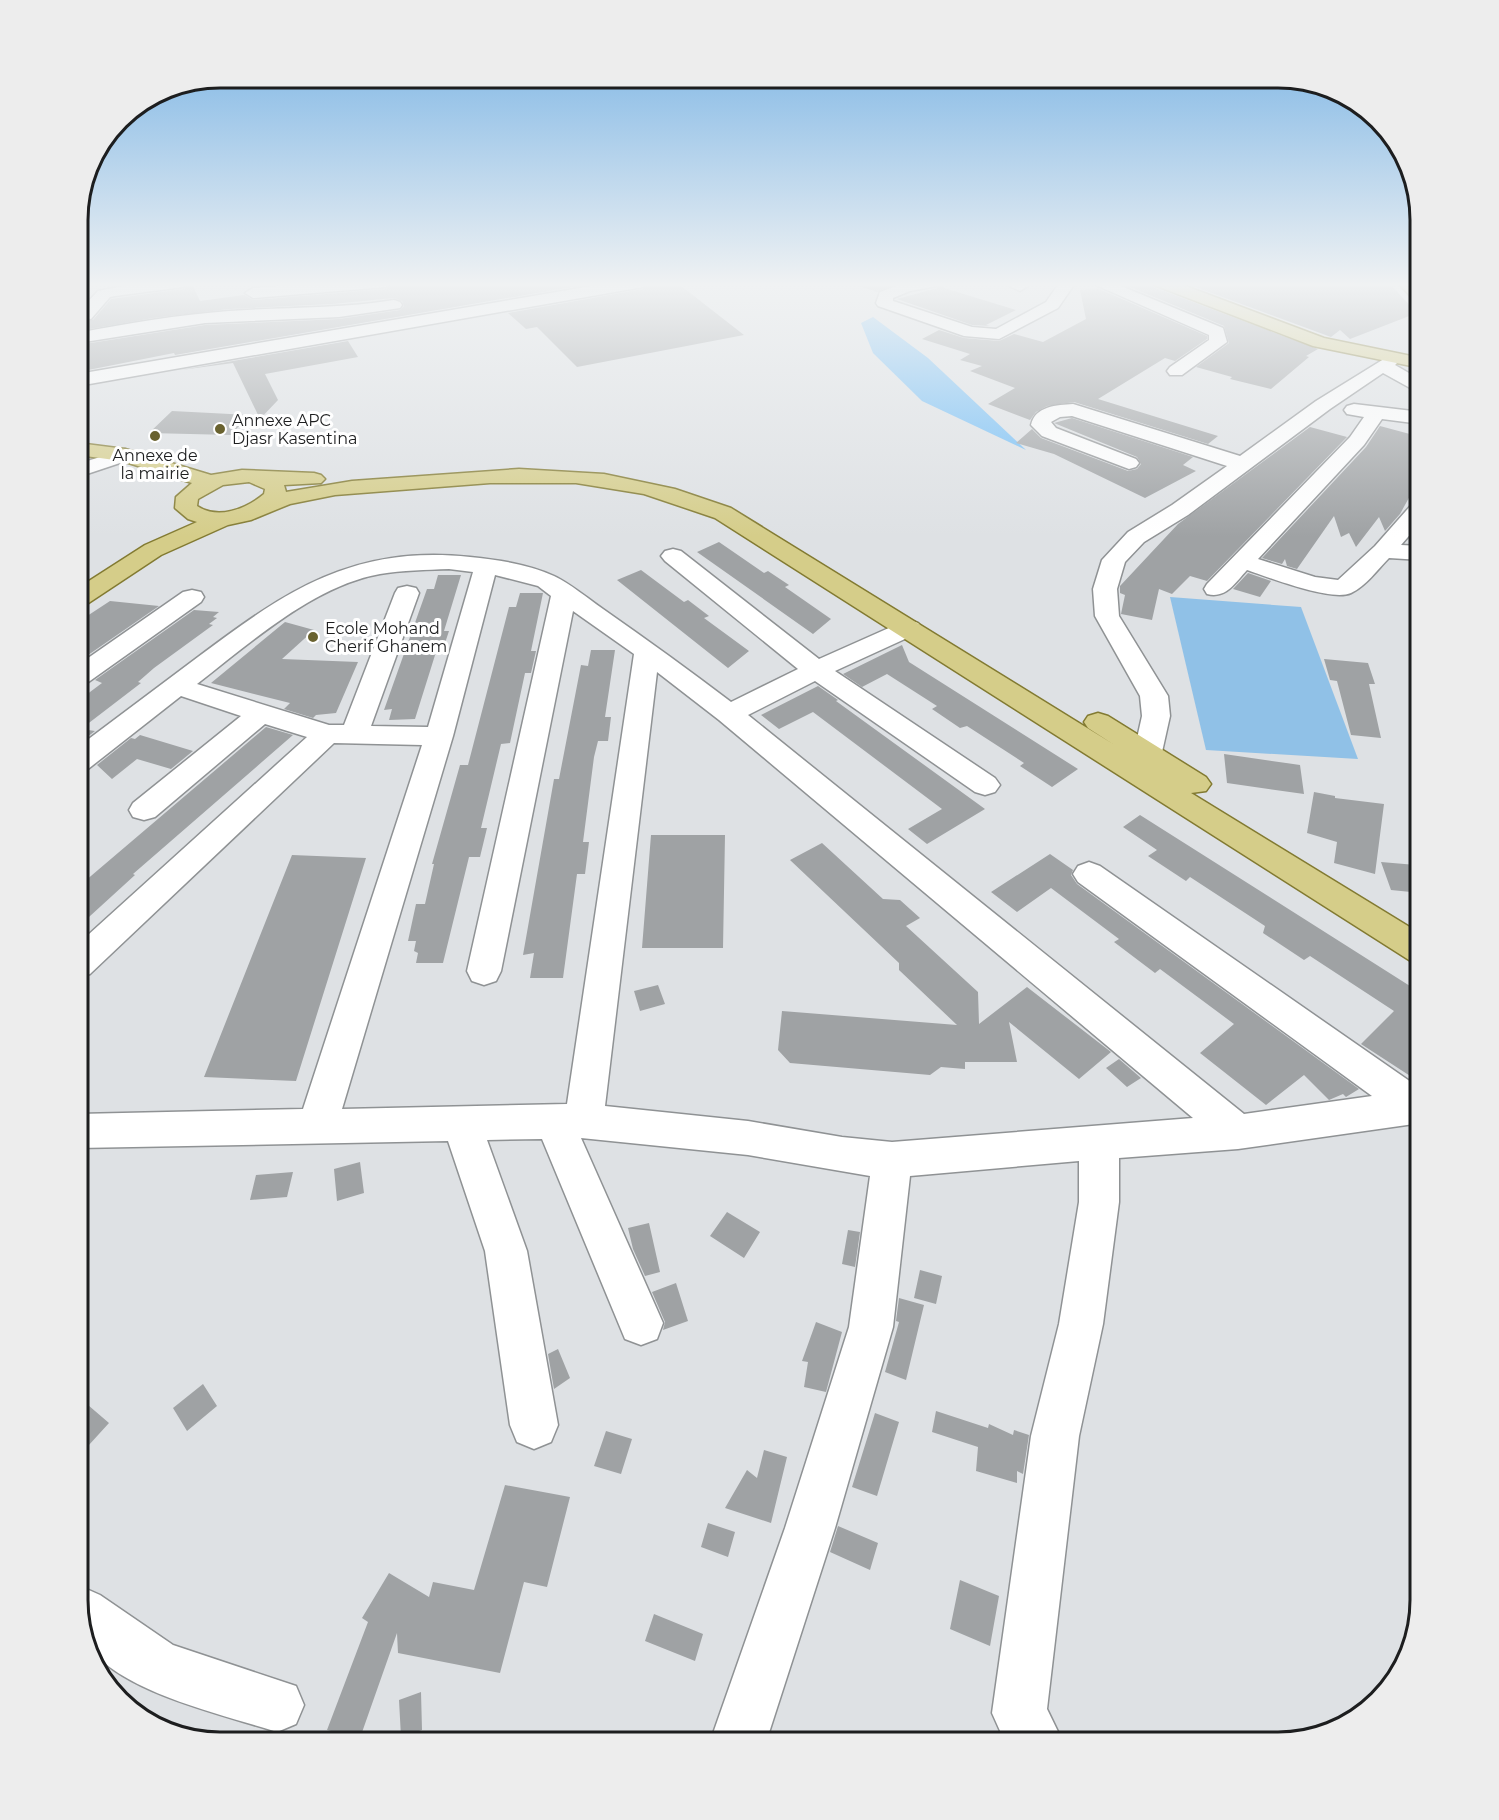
<svg xmlns="http://www.w3.org/2000/svg" width="1499" height="1820" font-family="Montserrat,sans-serif">
<style>
.green{fill:#90c1e7}
.forest{fill:#6fbcf6}
.building{fill:#9fa2a4}
.lines{fill:none;stroke-linecap:round;stroke-linejoin:round}
.minor-casing{stroke:#8f9294;stroke-width:3}
.major-casing{stroke:#827a31;stroke-width:3}
.minor{fill:#fff;fill-rule:evenodd}
.major{fill:#d5cd89;fill-rule:evenodd}
.poi-dot{fill:#69622f;stroke:#fff;stroke-width:2}
.labels{text-anchor:middle;stroke-width:6;stroke-linejoin:round;paint-order:stroke}
.far-poi-label{font-size:16px;fill:#1d1e1f;stroke:#fff;text-anchor:start}
.rim{fill:none;stroke:#1d1e1f;stroke-width:3}
</style>
<rect width="100%" height="100%" fill="#dee1e4"/>
<path class="green" d="M1170,597l131,10 57,152 -152,-9z"/>
<path class="forest" d="M873,317l55,41 98,92 -104,-49 -49,-48 -12,-30z"/>
<path class="building" d="M396,282h205l-426,73 -1,-2 -96,19v-27l127,-20 134,-6 61,-9 4,-4 -2,-5 -8,-3 -62,6 -103,5 -76,9 -75,13v-12l15,1 18,-21 72,-10 9,-5 8,17 44,-6 9,5 133,-11z
M653,282h23l68,53 -167,32 -40,-40 -11,2 -18,-16 135,-24z
M859,282h42l-24,10 -18,-6z
M1118,282h32l3,5 165,62 -12,7 3,1 -38,32 -41,-10 2,-2 -36,-10 33,-24 -5,-17z
M1182,282h206l29,31 -67,26 -10,-9 -9,7z
M941,287l75,23 -30,15 4,1 -18,-1 -75,-26z
M1099,289l108,47v3l-32,22 -10,-3 -67,41 120,37 -10,8 -134,-42 -27,4 -11,6 -6,8 -42,-16 27,-16 -45,-17 12,-5 -22,-6 10,-6 -48,-15 17,-9 25,8 35,3 15,-7 29,8 43,-23 -6,-29z
M348,341l10,16 -93,17 13,26 -18,19 -27,-56 -52,7z
M172,411l39,2 38,2 -18,20 -82,-2z
M1072,418l121,39 -10,8 13,6 -51,27 -91,-44 -38,-11 16,-14 9,9 87,33 9,-2 4,-5 -4,-7 -83,-34z
M1380,426l41,11v39l-21,38 -15,17 -6,-14 -23,30 -7,-14 -8,4 -7,-21 -37,53 -10,-3 -2,-7 -3,5 -20,-6 104,-111z
M1310,427l37,10 -140,144 -17,-5 -18,18 -13,-5 -7,31 -31,-6 4,-19 -5,-2v-7l58,-62z
M719,542l45,31 4,-2 21,14 -4,2 46,32 -18,15 -116,-82z
M641,570l43,32 4,-2 21,16 -5,2 45,33 -21,17 -111,-88z
M1248,573l23,8 -11,16 -27,-8z
M438,575h23l-17,56h5l-7,21h-6l-21,67 -26,1 3,-11 -8,1 43,-121h7z
M520,593h23l-12,58h5l-5,22h-6l-15,70 -9,1 -20,84h6l-7,29h-11l-26,106h-27l2,-10 -4,-2 2,-10h-8l8,-37h9l9,-40h-2l28,-99h8l41,-158h7z
M110,601l49,5 -81,56v-40z
M194,610l25,2 -6,5 4,1 -8,6 4,1 -59,43 -16,14 3,1 -60,46 14,2 -17,13v-43l24,-18 -7,-3z
M285,622l29,8 -32,29 76,3 -22,51 -20,2 -3,3 -29,-9 6,-6 -79,-20z
M902,645l7,17 169,107 -26,18 -32,-21 4,-3 -57,-37 -7,2 -28,-19 5,-3 -50,-32 -25,13 -19,-13z
M591,650h24l-10,67h6l-3,24h-10l-4,16 -11,85h6l-4,32h-8l-14,104h-33l4,-25 -11,2 31,-176h5l22,-114 7,1z
M1324,659l44,4 7,21h-6l12,54 -30,-3 -14,-54 -7,-1z
M818,686l20,14 -2,1 149,108 -58,35 -19,-15 34,-20 -129,-97 -34,17 -18,-14z
M266,727l27,8 -160,139 2,1 -57,52v-40z
M140,735l53,16 -22,18 -34,-10 -25,20 -15,-14 34,-27 4,1z
M1224,754l76,11 4,29 -77,-11z
M1314,792l21,4v2l49,6 -9,70 -41,-11 3,-21 -30,-9z
M1140,815l281,178v90l-60,-39 33,-33 -84,-55 -6,4 -41,-27 2,-7 -75,-49 -4,4 -38,-25 9,-6 -34,-23z
M651,835h74l-2,113h-81z
M822,843l61,56 17,1 20,18 -14,8 72,66 1,32 48,-37 84,65 -32,27 -70,-57 8,40h-52v7l-24,-2 -11,8 -140,-12 -12,-13 4,-39 175,14 -58,-55v-7l-109,-103z
M1050,854l23,16 -2,5 6,9 282,205 -13,8 -3,-3 -14,6 -25,-25 -38,30 -66,-52 34,-29 -74,-55 -5,4 -41,-31 5,-3 -68,-51 -34,24 -26,-20z
M292,855l74,3 -70,223 -92,-4z
M1381,862l35,3 5,13v15l-30,-3z
M658,985l7,19 -25,7 -6,-20z
M1119,1059l22,19 -14,9 -21,-19z
M360,1162l4,31 -27,8 -3,-32z
M293,1172l-6,25 -37,3 6,-25z
M727,1212l33,20 -16,26 -34,-22z
M649,1223l11,49 -15,4 -12,-27 -5,-21z
M848,1230l12,2 -5,35 -13,-3z
M920,1270l22,6 -6,28 -22,-6z
M676,1283l12,38 -25,9 2,-8 -13,-30z
M899,1298l25,7 -18,75 -21,-8 14,-50 -3,-1z
M816,1322l26,10 -16,60 -22,-5 4,-25 -6,-1z
M558,1349l12,29 -16,11 -6,-35z
M203,1384l14,22 -30,25 -14,-23z
M88,1405l21,18 -31,34v-41z
M936,1411l52,17 1,-4 24,11 1,-5 15,5 -6,39 -6,-3v12l-41,-12 2,-24 -46,-15z
M875,1413l24,9 -22,74 -25,-9z
M606,1431l26,8 -11,35 -27,-8z
M764,1450l23,7 -16,66 -46,-15 22,-38 10,8z
M505,1485l65,12 -23,90 -23,-5 -24,91 -102,-20 -1,-20 -37,105 -33,-8 41,-108 -6,-4 27,-45 40,24 4,-15 41,8z
M708,1523l27,9 -7,25 -27,-10z
M838,1526l40,17 -8,27 -40,-18z
M960,1580l39,16 -9,50 -40,-17z
M654,1614l49,20 -8,27 -50,-20z
M421,1692l1,38 -21,7 -2,-37z"/>
<g class="lines">
<g class="minor-casing">
<path id="minor" d="M145,282h46l-8,5 -68,9 -5,1 -19,22 -13,-2 1,-6 19,-20z
M327,282h67l-8,5 -133,11 -8,-5 8,-5z
M615,282h36l-8,5 -565,99v-12z
M908,282h36l-2,3 -32,6 -17,7v3l79,26 24,2 50,-27 14,-20h16l-18,26 -59,31 -35,-3 -86,-30 -2,-3 4,-11z
M1001,282h23l4,4 -8,5z
M1089,282h22l112,46 4,14 -45,33h-12l-3,-4 3,-4 39,-27v-5z
M394,300l6,2 2,3 -2,3 -61,9 -134,6 -127,20v-10c50,-10 100,-18 151,-22 55,-4 110,-2 165,-11z
M1392,354l9,5 -6,6 26,15v14l-38,-21 -53,36 -142,106 -44,27 -19,20 -8,27 2,27 49,80 2,20 -8,36 -4,7 -10,2 -10,-2 -4,-7 8,-36 -2,-20 -45,-80 -2,-27 9,-29 26,-28 44,-27 55,-39 -155,-50 -12,1 -9,5 5,6 80,31 3,4 -3,4 -7,2 -87,-33 -11,-11c4,-19 26,-20 42,-21l167,52 76,-55z
M1354,404l67,8v12l-39,-5 -18,26 -106,114 57,18 23,3 37,-34 38,-43 8,-2v21l-20,23 20,1v14l-32,-2c-11,11 -24,29 -38,35 -20,9 -83,-16 -104,-23 -12,13 -21,29 -40,24l-3,-5 3,-5 143,-147 14,-20 -17,-3 -3,-4 3,-4z
M125,449l7,2 3,4 -3,4 -54,18v-13z
M673,549l8,2 138,108 81,-36 9,-3 9,3 4,5 -4,5 -83,38 160,107 5,7 -5,7 -10,3 -10,-3 -160,-111 -67,34 496,399 128,-18 -294,-214 -5,-8 5,-8 11,-4 11,4 321,223v34l-183,26 -119,9v44l-16,122 -24,112 -32,273 16,33h-58l-13,-29 39,-277 28,-112 20,-122v-41l-169,15 -17,151 -58,201 -69,214h-56l75,-214 64,-201 21,-151 -122,-21 -167,-17 82,185 -6,16 -16,6 -16,-6 -83,-200 -55,1 40,111 31,174 -7,17 -17,7 -17,-7 -7,-17 -25,-174 -37,-110 -370,7v-34l225,-5 119,-364 -88,-2 -244,231 -12,4v-34l229,-207 -42,-13 -110,93 -11,3 -11,-3 -4,-7 4,-7 108,-87 -60,-20 -93,73 -10,2v-24c40,-30 80,-60 120,-90 89,-67 155,-112 272,-100 28,3 58,7 84,19 17,8 33,22 49,33 43,30 86,61 128,93l67,-33 -133,-108 -4,-5 4,-5zM449,569l24,3 -45,155 -57,-1 48,-133 -3,-5 -9,-2 -9,2 -3,5 -51,132h-15l-132,-41c53,-41 116,-98 183,-110 23,-4 46,-4 69,-5zM495,575l43,11 13,10 -84,375 5,10 12,4 12,-4 5,-10 72,-360 61,43 -67,450 -225,5 111,-373zM657,672l62,48 474,398 -301,24 -50,-5 -94,-16 -143,-15z
M192,590l9,2 3,5 -3,5 -114,81 -9,2v-20l105,-73z
M82,1587l18,8 73,50 123,41 8,19 -8,19 -19,8c-53,-17 -143,-37 -181,-77 -8,-9 -18,-54 -18,-66z"/>
</g>
<g class="major-casing">
<path id="major" d="M1152,282h23l149,56 97,20v10l-108,-22 -159,-61z
M1397,282h17l7,7v14l-6,-2z
M78,443l47,6 86,26 31,-5 72,3 7,2 4,4 -4,4 -37,2 2,7 66,-11 167,-12 85,5 71,15 56,19 382,236 -25,-16 -4,-6 4,-6 10,-3 10,3 98,61 5,7 -5,7 -15,2 230,141v30l-12,-4 -694,-442 -71,-24 -68,-11h-86l-155,12 -45,9 -39,16 -23,5 -67,30 -74,49 -9,2v-18l67,-43 52,-23 -9,-3 -13,-11 1,-11 16,-14 -70,-22 -44,-6zM249,482l16,7 -1,5c-18,15 -46,26 -67,12l1,-7 25,-14z"/>
</g>
<use href="#minor" class="minor"/>
<use href="#major" class="major"/>
</g>
<linearGradient id="sky" x2="0" y2="1"><stop stop-color="#6dade3"/><stop offset="0.53" stop-color="#f0f2f3"/><stop offset="1" stop-color="#f0f2f3" stop-opacity="0"/></linearGradient>
<rect width="1499" height="537" fill="url(#sky)"/>
<g class="poi-dot">
<circle cx="220" cy="429" r="6"/>
<circle cx="155" cy="436" r="6"/>
<circle cx="313" cy="637" r="6"/>
</g>
<g class="labels">
<g class="far-poi-label">
<text x="232" y="426">Annexe APC<tspan x="232" dy="18">Djasr Kasentina</tspan></text>
<text x="155" y="461" text-anchor="middle">Annexe de<tspan x="155" dy="18">la mairie</tspan></text>
<text x="325" y="634">Ecole Mohand<tspan x="325" dy="18">Cherif Ghanem</tspan></text>
</g>
</g>
<path d="M0 0H1499V1820H0ZM220 88H1278A132 132 0 0 1 1410 220V1600A132 132 0 0 1 1278 1732H220A132 132 0 0 1 88 1600V220A132 132 0 0 1 220 88Z" fill="#ededed" fill-rule="evenodd"/>
<path class="rim" d="M220 88H1278A132 132 0 0 1 1410 220V1600A132 132 0 0 1 1278 1732H220A132 132 0 0 1 88 1600V220A132 132 0 0 1 220 88Z"/>
</svg>
